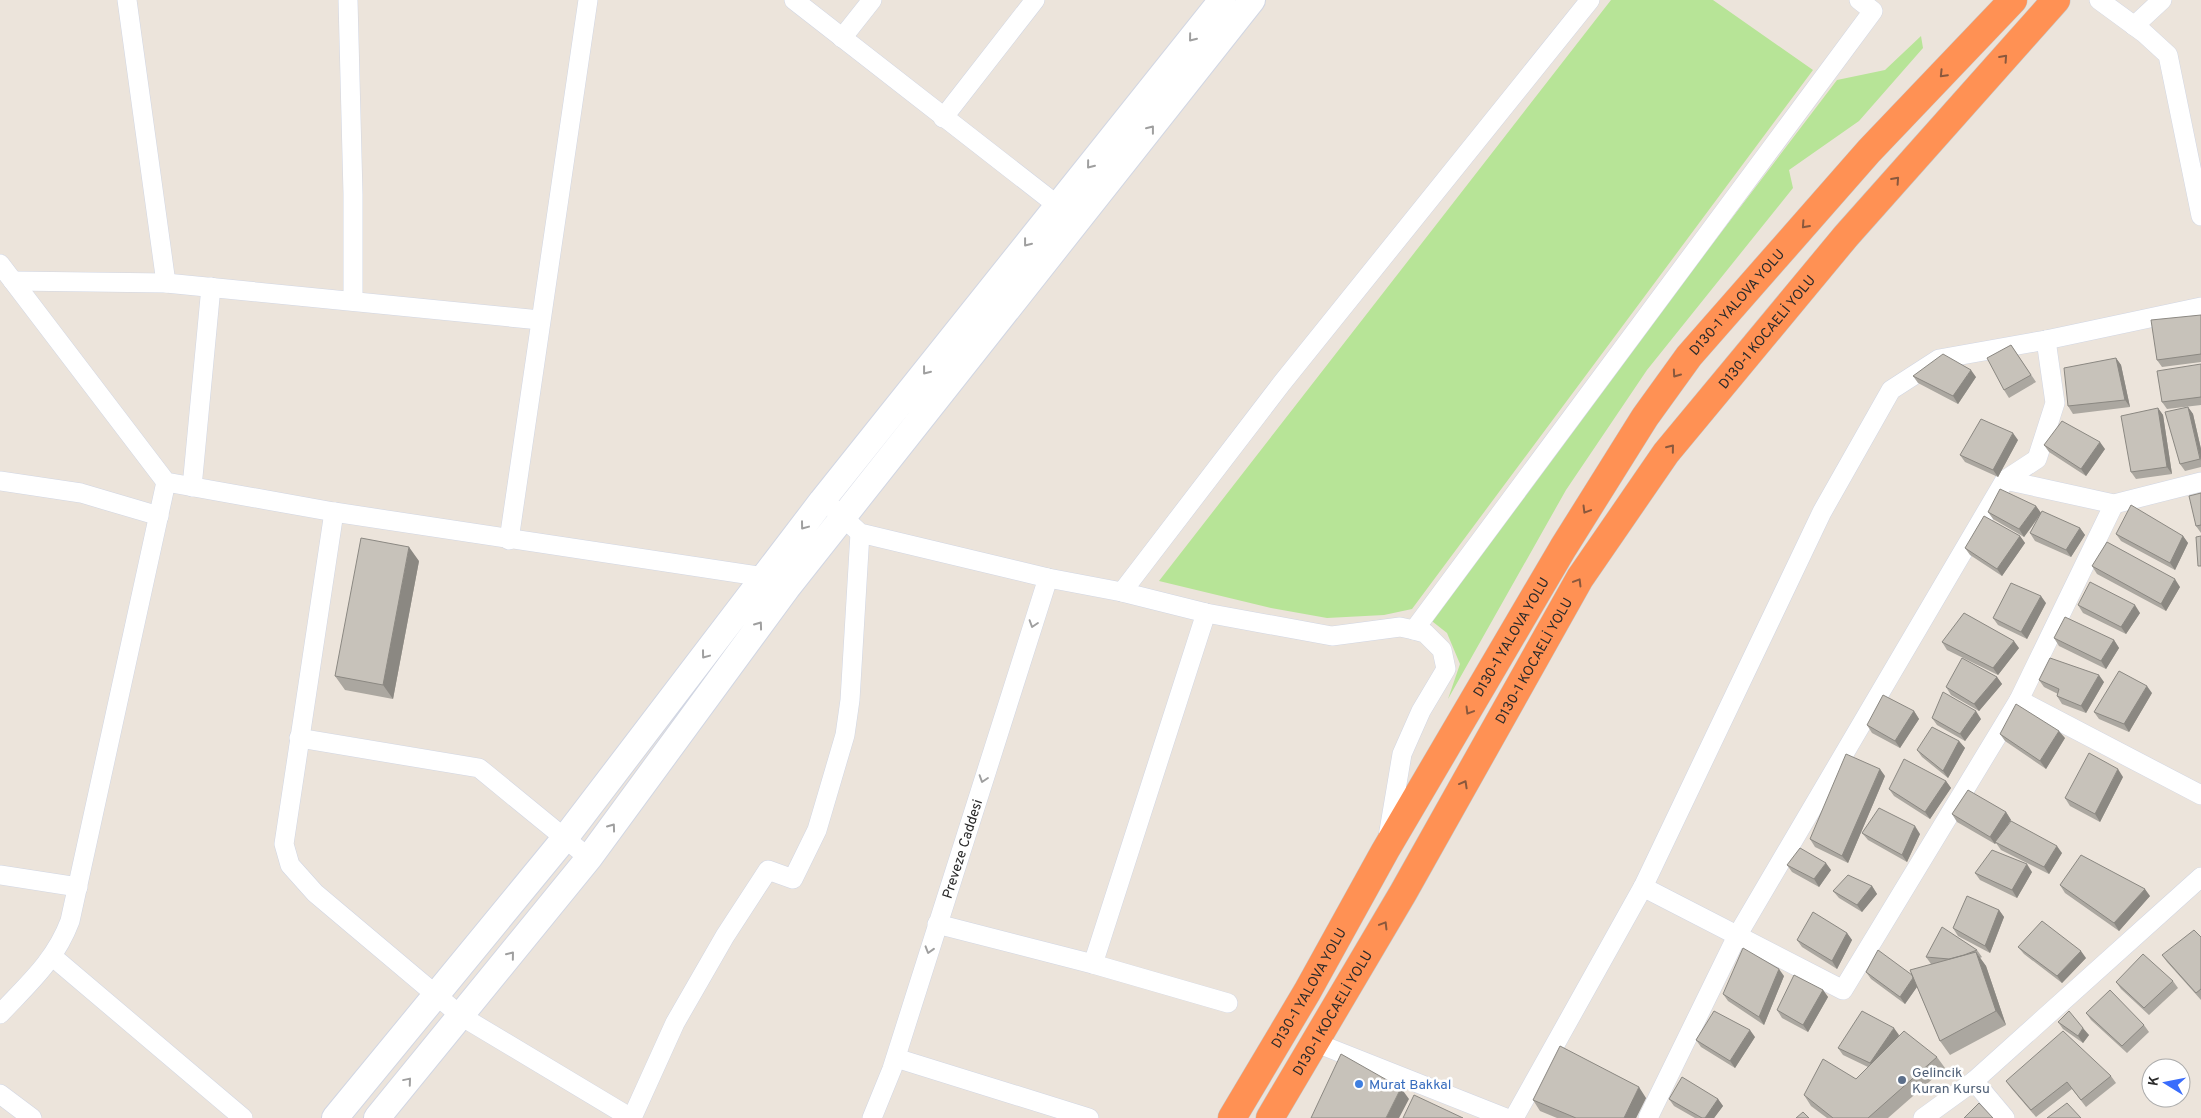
<svg xmlns="http://www.w3.org/2000/svg" width="2201" height="1118" font-family="Overpass,sans-serif">
<style>
.green{fill:#b7e497}
.lines{fill:none;stroke-linecap:round;stroke-linejoin:round}
.street-casing{stroke:#d1d6e3;stroke-width:20}
.secondary-casing{stroke:#d1d6e3;stroke-width:28}
.highway-casing{stroke:#c3c3c3;stroke-width:29}
.street{stroke:#fff;stroke-width:19}
.secondary{stroke:#fff;stroke-width:26}
.highway{stroke:#ff9154;stroke-width:28}
.wall{fill:#aba7a0}
.shaded-wall{fill:#8b8882}
.building{fill:#c7c2ba;stroke:#8b8882}
.oneway{stroke:#9f9f9f}
.oneway2{stroke:#8a583d}
.service-dot{fill:#5c6f8a;stroke:#fff;stroke-width:2}
.shop-dot{fill:#3f7fe0;stroke:#fff;stroke-width:2}
.labels{text-anchor:middle;stroke-width:5;stroke-linejoin:round;paint-order:stroke}
.street-label{font-size:14px;fill:#2a2a2a;stroke:#fff}
.service-label{font-size:14px;fill:#4e5e75;stroke:#fff;text-anchor:start}
.shop-label{font-size:14px;fill:#366cbe;stroke:#fff;text-anchor:start}
</style>
<rect width="100%" height="100%" fill="#ece4db"/>
<path class="green" d="M1611,0h102l100,70 -401,539 -28,6 -57,3 -56,-10 -112,-27z
M1921,36l2,12 -64,73 -70,49 4,18 -146,182 -81,120 -118,209 12,-35 -13,-31 -19,-15 409,-538 48,-10z"/>
<g class="lines">
<g class="street-casing">
<g id="street">
<path d="M127,0l39,283"/>
<path d="M348,0l5,194v107"/>
<path d="M794,0l263,205"/>
<path d="M2099,0l45,33 24,22 33,161"/>
<path d="M2134,26l28,-26"/>
<path d="M842,38l30,-38"/>
<path d="M943,118l92,-118"/>
<path d="M0,264l166,218 168,30 431,65 7,3"/>
<path d="M13,281l153,2 374,37"/>
<path d="M2005,480l109,24 87,-22"/>
<path d="M0,481l81,12 78,23"/>
<path d="M192,487l19,-200"/>
<path d="M834,509l26,24 188,45 74,14 84,21 126,23 68,-9 14,3 11,3 17,17 4,19 -25,42 -19,43 -14,83"/>
<path d="M334,512l-50,332 6,21 25,28 146,123 170,102"/>
<path d="M509,540l79,-540"/>
<path d="M1122,592l160,-209 308,-383"/>
<path d="M1414,630l459,-619 -14,-11"/>
<path d="M2019,700l182,95"/>
<path d="M299,738l180,30 110,90"/>
<path d="M0,875l78,12"/>
<path d="M1643,887l200,103 176,-290 95,-196"/>
<path d="M937,924l156,40 113,-351"/>
<path d="M53,957l190,161"/>
<path d="M1093,964l135,39"/>
<path d="M0,1014c28,-30 55,-53 70,-93l96,-439"/>
<path d="M1314,1042l192,76"/>
<path d="M896,1058l193,60"/>
<path d="M1974,1081l31,37"/>
<path d="M0,1094l32,24"/>
<path d="M632,1118l43,-95 50,-87 43,-66 25,9 24,-49 28,-95 5,-35 10,-167"/>
<path id="s1" d="M872,1118l20,-49 156,-491"/>
<path d="M1514,1118l129,-231 179,-375 69,-122 48,-31 107,-19 155,-33"/>
<path d="M1648,1118l89,-182 268,-456 32,-21 18,-56 -9,-63"/>
<path d="M1923,1118l51,-37 227,-204"/>
</g>
</g>
<g class="secondary-casing">
<path id="secondary" d="M335,1118l230,-280 257,-337 400,-501
M377,1118l212,-260 198,-270 465,-588"/>
</g>
<g class="highway-casing">
<g id="highway">
<path id="s2" d="M1232,1118l75,-126 78,-141 178,-303 82,-131 44,-61 180,-205 144,-151"/>
<path id="s3" d="M1270,1118l133,-225 177,-315 86,-125 180,-217 210,-236"/>
</g>
</g>
<use href="#street" class="street"/>
<use href="#secondary" class="secondary"/>
<use href="#highway" class="highway"/>
</g>
<path class="wall" d="M2201,315v47l-39,5 -5,-7z
M2011,345l25,37 -27,16 -5,-8z
M2116,358l5,7 9,42 -57,7 -5,-8z
M2201,364v41l-34,4 -5,-7z
M1913,376l63,1 -18,27 -40,-21z
M2188,407l5,7 8,35v18l-16,4 -5,-7z
M2158,408l5,7 9,59 -36,5 -5,-7z
M2018,440l-20,37 -33,-15 -5,-7z
M2044,445l61,4 -19,27 -37,-24z
M2201,493v40l-5,-7z
M2036,506l5,7 39,15 5,7 -14,22 -36,-16 -5,-8 9,-16 -15,20 -31,-18 -5,-7z
M2116,534l67,2 5,7 -13,27 -54,-29z
M2020,536l5,7 -23,33 -32,-21 -5,-7z
M419,561l-26,138 -48,-9 -10,-14z
M2092,566l88,21 -14,24 -69,-37z
M2046,603l-19,36 -29,-14 -5,-7z
M2078,605l62,8 -14,21 -43,-21z
M2054,638l60,2 5,8 -13,21 -47,-23z
M1942,642l77,6 -21,27 -51,-25z
M1997,677l5,7 -23,27 -28,-16 -5,-8z
M2039,680l65,2 -18,31 -24,-9 -5,-8 1,-2 -14,-7z
M2152,693l-23,39 -30,-13 -5,-7z
M1914,711l5,8 -19,29 -28,-15 -5,-8z
M1932,718l49,1 -16,22 -28,-16z
M2000,734l65,4 -19,31 -41,-28z
M1959,741l6,7 -17,30 -26,-21 -5,-7z
M1885,776l-37,87 -33,-16 -5,-8z
M2123,777l-23,45 -30,-16 -5,-8z
M1946,781l5,7 -21,31 -36,-23 -5,-7z
M2006,812l5,8 -10,15 61,18 -13,21 -48,-24 -5,-7 -1,1 -38,-22 -5,-8z
M1862,833l58,1 -13,28 -39,-22z
M1787,865l44,5 -12,17 -27,-15z
M2032,872l-15,26 -37,-18 -5,-7z
M2060,885l90,11 -31,35 -54,-38z
M1872,886l5,8 -15,18 -23,-14 -6,-7z
M1999,910l5,7 -14,36 -32,-17 -5,-8z
M1847,933l5,7 -15,29 -35,-22 -5,-7z
M2201,937v63l-34,-38 -5,-7z
M2018,947l68,11 -24,25 -38,-29z
M1977,950l5,7 -2,1 6,8 20,59 -56,30 -10,-14 -23,-54 -12,17 -34,-25 -5,-7 46,3 19,-11 -5,-7z
M1784,976l-20,49 -36,-24 -5,-7z
M2173,981l5,7 -29,27 -28,-26 -5,-7z
M1823,990l5,7 -20,35 -26,-14 -5,-8z
M2086,1013l58,12 5,7 -22,21 -36,-33z
M2058,1022l31,13 -6,8 -20,-14z
M1899,1035l-3,4 41,18 8,11 -57,50h-61l-16,-12 -7,-11 52,-16 12,-12 -25,-12 -5,-7z
M1755,1037l-20,31 -34,-21 -5,-7z
M2111,1076l5,7 -30,24 -14,-18 -36,28 -25,-29 -5,-7z
M1646,1098l-10,20h-79l-17,-7 -7,-11z
M1669,1099h49l5,7 -9,12h-19l-21,-12z"/>
<path class="shaded-wall" d="M2116,358l5,7 9,42 -5,-7z
M1971,370l5,7 -18,27 -5,-8z
M2188,407l5,7 8,35v12z
M2158,408l5,7 9,59 -5,-7z
M2013,433l5,7 -20,37 -5,-7z
M2100,442l5,7 -19,27 -5,-7z
M2036,506l5,7 -17,24 -5,-8z
M2080,528l5,7 -14,22 -5,-7z
M2020,536l5,7 -23,33 -5,-7z
M2183,536l5,7 -13,27 -5,-7z
M409,547l10,14 -26,138 -10,-14z
M2175,579l5,8 -14,24 -5,-7z
M2041,596l5,7 -19,36 -6,-7z
M2135,605l5,8 -14,21 -5,-7z
M2114,640l5,8 -13,21 -5,-8z
M2014,641l5,7 -21,27 -5,-7z
M2099,675l5,7 -18,31 -5,-7z
M1997,677l5,7 -23,27 -5,-7z
M2147,686l5,7 -23,39 -5,-8z
M1914,711l5,8 -19,29 -5,-7z
M1976,711l5,8 -16,22 -5,-7z
M2059,731l6,7 -19,31 -6,-8z
M1959,741l6,7 -17,30 -5,-7z
M1880,769l5,7 -37,87 -6,-7z
M2118,769l5,8 -23,45 -5,-8z
M1946,781l5,7 -21,31 -5,-7z
M2006,812l5,8 -16,24 -5,-7z
M1915,826l5,8 -13,28 -5,-7z
M2057,846l5,7 -13,21 -5,-7z
M1826,863l5,7 -12,17 -5,-8z
M2027,864l5,8 -15,26 -5,-8z
M1872,886l5,8 -15,18 -5,-7z
M2145,889l5,7 -31,35 -5,-8z
M1999,910l5,7 -14,36 -5,-7z
M1847,933l5,7 -15,29 -5,-8z
M2081,951l5,7 -24,25 -5,-7z
M1976,952l10,14 20,59 -10,-14z
M1779,969l5,7 -20,49 -5,-8z
M1914,977l5,7 -14,20 -5,-7z
M1823,990l5,7 -20,35 -5,-7z
M1894,1028l5,7 -24,35 -5,-7z
M2083,1028l6,7 -6,8 -5,-7z
M1750,1030l5,7 -20,31 -5,-7z
M1639,1087l7,11 -10,20h-12z
M1401,1088l8,11 -10,19h-13z
M1718,1099l5,7 -9,12h-9z"/>
<path class="building" d="M2201,315v39l-44,6 -6,-40z
M2011,345l20,30 -27,15 -17,-32z
M1943,354l28,16 -18,26 -40,-20z
M2116,358l9,42 -57,6 -4,-38z
M2201,364v33l-39,5 -5,-31z
M2188,407l12,52 -20,5 -15,-52z
M2158,408l9,59 -36,5 -10,-56z
M1981,419l32,14 -20,37 -33,-15z
M2062,421l38,21 -19,27 -37,-24z
M2000,489l36,17 -17,23 -31,-17z
M2201,493v32l-5,1 -7,-30z
M2131,505l52,31 -13,27 -54,-29z
M2042,511l38,17 -14,22 -36,-17z
M1984,516l36,20 -23,33 -32,-21z
M2201,536v30h-3l-2,-29z
M361,538l48,9 -26,138 -48,-9z
M2107,542l68,37 -14,25 -69,-38z
M2090,582l45,23 -14,22 -43,-22z
M2011,583l30,13 -20,36 -28,-14z
M1964,613l50,28 -21,27 -51,-26z
M2065,617l49,23 -13,21 -47,-23z
M1962,658l35,19 -23,27 -28,-17z
M2050,658l49,17 -18,31 -24,-10 2,-7 -20,-9z
M2119,671l28,15 -23,38 -30,-12z
M1943,692l33,19 -16,23 -28,-16z
M1883,695l31,16 -19,30 -28,-16z
M2016,704l43,27 -19,30 -40,-27z
M1932,727l27,14 -16,30 -26,-21z
M2089,753l29,16 -23,45 -30,-16z
M1846,754l34,15 -38,87 -32,-17z
M1904,759l42,22 -21,31 -36,-23z
M1968,790l38,22 -16,25 -38,-23z
M1879,808l36,18 -13,29 -40,-22z
M2011,821l46,25 -13,21 -49,-25z
M1800,848l26,15 -12,16 -27,-14z
M1992,850l35,14 -15,26 -37,-17z
M2081,855l64,34 -31,34 -54,-38z
M1848,875l24,11 -15,19 -24,-14z
M1967,896l32,14 -14,36 -32,-18z
M1813,912l34,21 -15,28 -35,-21z
M2042,921l39,30 -24,25 -39,-29z
M1942,927l35,23 -13,5 -15,4 -23,-2z
M2194,930l7,7v52l-5,4 -34,-38z
M1743,948l36,21 -20,48 -36,-23z
M1878,950l34,25 1,3 -13,19 -34,-25z
M1976,952l20,59 -56,30 -30,-71z
M2143,954l30,27 -29,27 -28,-26z
M1794,975l29,15 -20,35 -26,-15z
M2110,990l34,35 -22,21 -36,-33z
M1714,1011l36,19 -20,31 -34,-21z
M1862,1011l32,17 -24,35 -32,-15z
M2069,1011l14,17 -5,8 -20,-14z
M1904,1031l33,26 -69,61h-35l-29,-23 19,-36 33,20z
M2063,1031l48,45 -30,24 -14,-18 -36,28 -25,-29z
M1560,1046l79,41 -15,31h-48l-43,-18z
M1341,1054l60,34 -15,30h-75z
M1682,1077l36,22 -13,19h-3l-33,-19z
M1414,1095l49,23h-60z
M1979,1103l14,15h-29z
M2067,1103l14,15h-34z
M1803,1112l6,6h-13z"/>
<defs><path id="oneway-chevron" d="M-2-3.5L2.5 0L-2 3.5" fill="none" stroke-width="1.6" stroke-linecap="round" stroke-linejoin="round" transform="scale(1.25)"/></defs>
<g class="oneway">
<use href="#oneway-chevron" transform="translate(1192 38) rotate(129)"/>
<use href="#oneway-chevron" transform="translate(1151 129) rotate(-52)"/>
<use href="#oneway-chevron" transform="translate(1090 165) rotate(129)"/>
<use href="#oneway-chevron" transform="translate(1027 243) rotate(128)"/>
<use href="#oneway-chevron" transform="translate(926 371) rotate(128)"/>
<use href="#oneway-chevron" transform="translate(804 526) rotate(127)"/>
<use href="#oneway-chevron" transform="translate(1033 624) rotate(108)"/>
<use href="#oneway-chevron" transform="translate(759 625) rotate(-54)"/>
<use href="#oneway-chevron" transform="translate(705 655) rotate(127)"/>
<use href="#oneway-chevron" transform="translate(983 779) rotate(108)"/>
<use href="#oneway-chevron" transform="translate(612 827) rotate(-54)"/>
<use href="#oneway-chevron" transform="translate(929 950) rotate(107)"/>
<use href="#oneway-chevron" transform="translate(511 955) rotate(-51)"/>
<use href="#oneway-chevron" transform="translate(408 1081) rotate(-50)"/>
</g>
<g class="oneway2">
<use href="#oneway-chevron" transform="translate(2004 58) rotate(-48)"/>
<use href="#oneway-chevron" transform="translate(1943 74) rotate(134)"/>
<use href="#oneway-chevron" transform="translate(1896 180) rotate(-48)"/>
<use href="#oneway-chevron" transform="translate(1805 225) rotate(132)"/>
<use href="#oneway-chevron" transform="translate(1676 374) rotate(125)"/>
<use href="#oneway-chevron" transform="translate(1671 448) rotate(-51)"/>
<use href="#oneway-chevron" transform="translate(1586 510) rotate(121)"/>
<use href="#oneway-chevron" transform="translate(1578 582) rotate(-59)"/>
<use href="#oneway-chevron" transform="translate(1469 711) rotate(121)"/>
<use href="#oneway-chevron" transform="translate(1464 784) rotate(-61)"/>
<use href="#oneway-chevron" transform="translate(1384 925) rotate(-59)"/>
</g>
<circle class="service-dot" cx="1902" cy="1080" r="5"/>
<circle class="shop-dot" cx="1359" cy="1084" r="5"/>
<g class="labels">
<g class="street-label">
<text dy="5" stroke="none"><textPath href="#s2" startOffset="961">D130-1 YALOVA YOLU</textPath></text>
<text dy="5" stroke="none"><textPath href="#s3" startOffset="932">D130-1 KOCAELİ YOLU</textPath></text>
<text dy="5" stroke="none"><textPath href="#s2" startOffset="556">D130-1 YALOVA YOLU</textPath></text>
<text dy="5" stroke="none"><textPath href="#s3" startOffset="528">D130-1 KOCAELİ YOLU</textPath></text>
<text dy="5" stroke="none"><textPath href="#s1" startOffset="284">Preveze Caddesi</textPath></text>
<text dy="5" stroke="none"><textPath href="#s2" startOffset="151">D130-1 YALOVA YOLU</textPath></text>
<text dy="5" stroke="none"><textPath href="#s3" startOffset="122">D130-1 KOCAELİ YOLU</textPath></text>
</g>
<g class="service-label">
<text x="1912" y="1077">Gelincik<tspan x="1912" dy="16">Kuran Kursu</tspan></text>
</g>
<g class="shop-label">
<text x="1369" y="1089">Murat Bakkal</text>
</g>
</g>
<g transform="translate(2166 1083) rotate(280)"><circle r="24" fill="#ffffff" stroke="#aaaaaa"/>
<path d="M0-4L9 19L0 12L-9 19Z" fill="#396cfc"/>
<text y="-8" font-size="14" font-weight="bold" text-anchor="middle" fill="#2a2a2a">K</text>
</g>
</svg>
